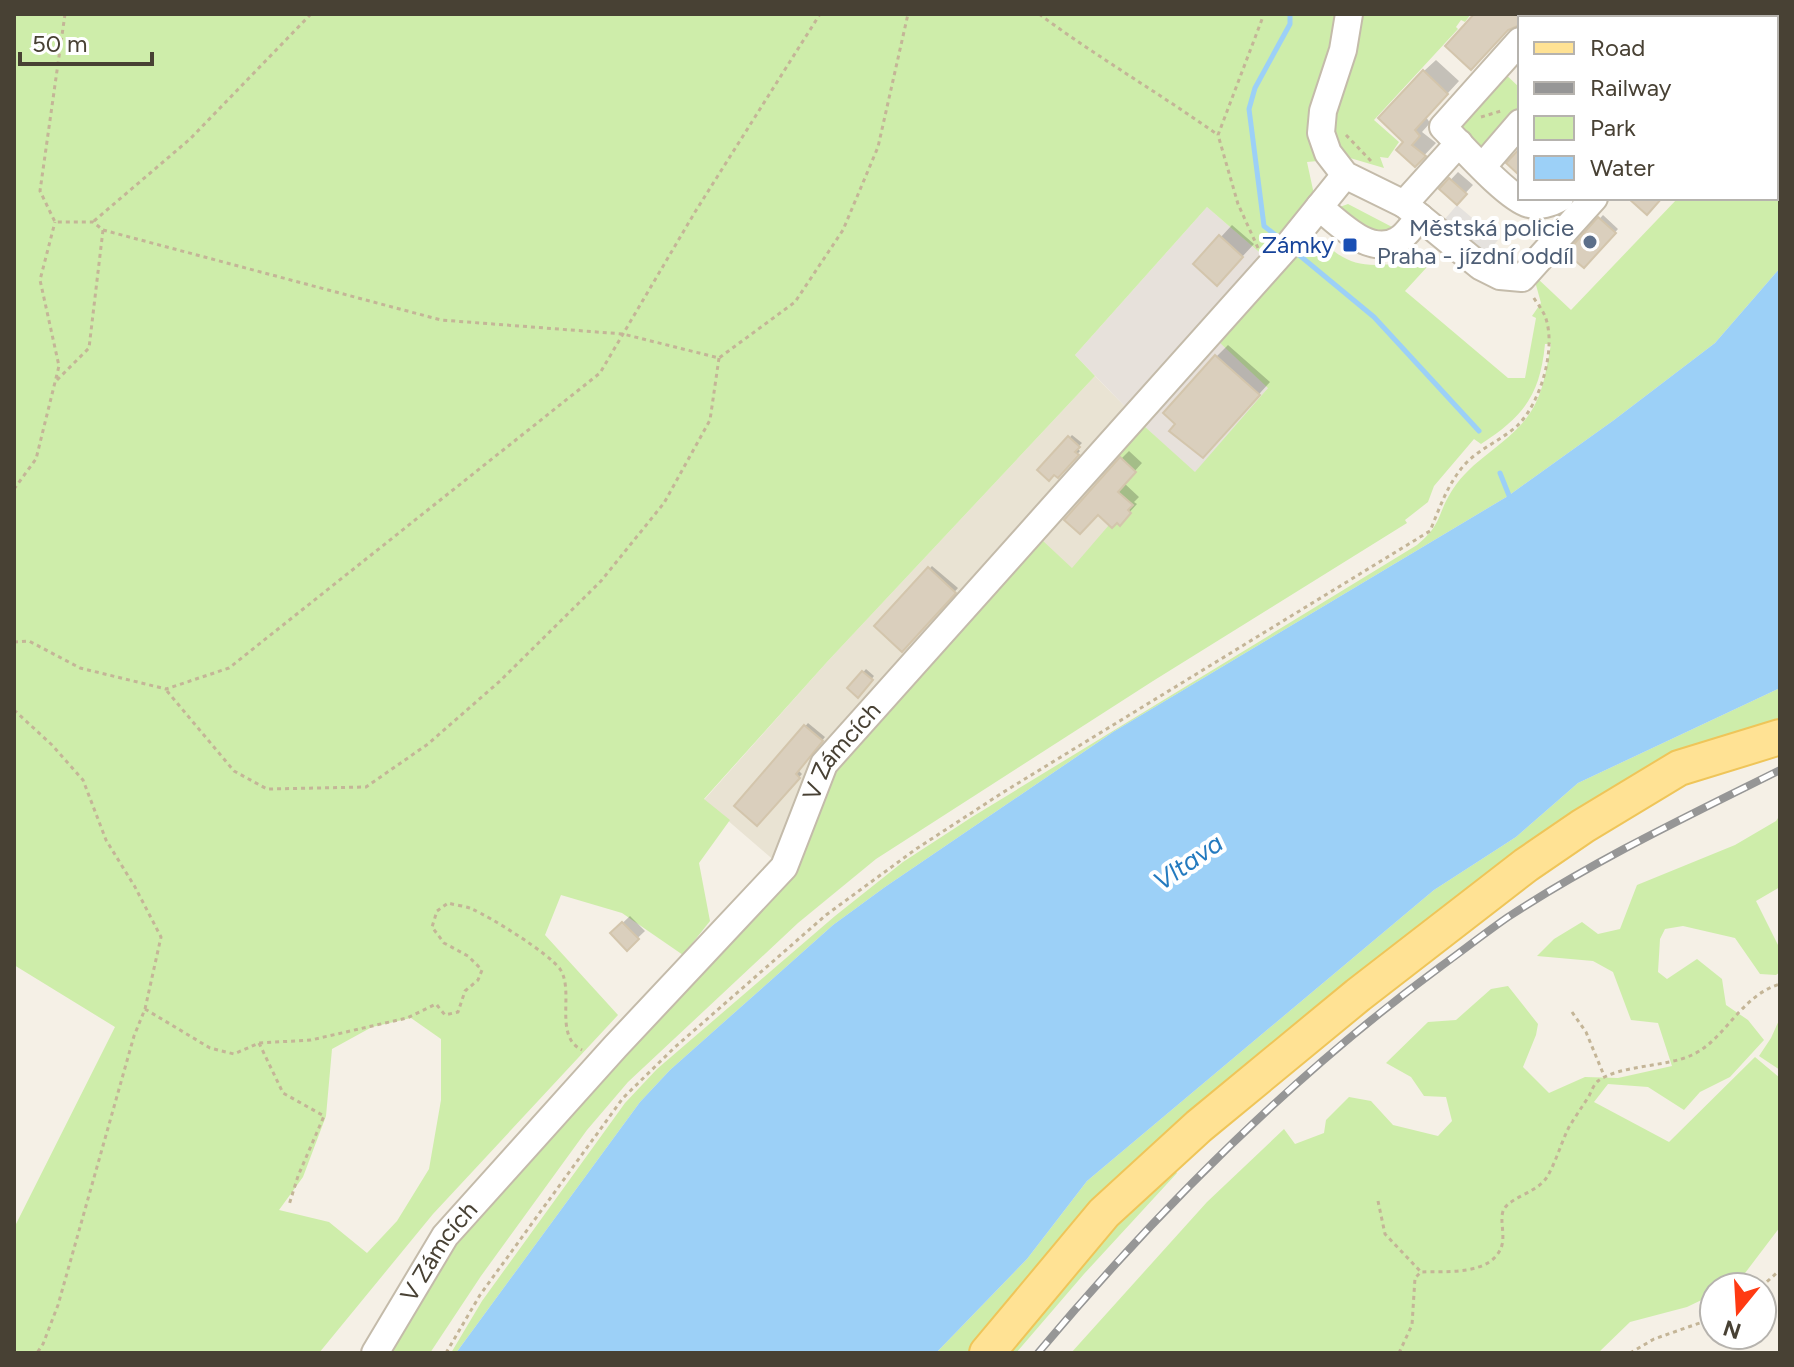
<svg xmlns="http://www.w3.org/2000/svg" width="1794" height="1367" font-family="Figtree,sans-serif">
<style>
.residential{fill:#e9e3d3}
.industrial{fill:#e7e1db}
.green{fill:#ceedaa;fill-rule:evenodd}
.parking{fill:#e5e2de}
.water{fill:#9cd0f7}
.shadow{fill:#0003}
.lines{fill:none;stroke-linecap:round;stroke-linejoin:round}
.stream{stroke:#9cd0f7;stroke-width:5}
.building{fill:#dacfbd;stroke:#d3c5ac;stroke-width:2}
.minor-casing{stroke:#c4bbaa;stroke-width:30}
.major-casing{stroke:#efc559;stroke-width:38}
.path{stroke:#c4b597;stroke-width:3;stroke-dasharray:4 4;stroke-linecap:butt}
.minor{stroke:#fff;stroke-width:26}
.major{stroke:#ffe294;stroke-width:34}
.rail-casing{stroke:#969696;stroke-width:8}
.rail{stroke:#fff;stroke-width:5;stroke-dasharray:15;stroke-linecap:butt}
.service-dot{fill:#5c6f8a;stroke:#fff;stroke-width:3}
.transit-dot{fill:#1a4fb4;stroke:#fff;stroke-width:3}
.labels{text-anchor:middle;stroke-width:8;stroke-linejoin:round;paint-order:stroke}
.service-label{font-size:24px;fill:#4e5e75;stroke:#fff;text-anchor:end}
.transit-label{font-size:24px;fill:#164399;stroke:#fff;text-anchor:end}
.street-label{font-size:24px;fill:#484134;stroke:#fff}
.water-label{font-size:26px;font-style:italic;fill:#237abf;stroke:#fff}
</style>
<rect width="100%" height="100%" fill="#f5f0e6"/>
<path class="residential" d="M1095,376l48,49 2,210 -103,-94 -251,334 -87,-75 123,-138z"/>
<path class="industrial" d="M1207,207l59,51 2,130 -73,85 -52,-48 -68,-70z"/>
<path class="green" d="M14,14h1457l-6,8 -4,-2 -5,7 2,2 -84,91 25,22 -11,16 -8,-1 4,11 -34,-10 -43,4 8,37 -49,59 -59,-51 -132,148 20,21 -268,286 -123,137 26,21 -31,43 11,58 -27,34 -61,-42 -61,-18 -16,40 73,80 -185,199 -114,139h-305v-125l101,-201 -101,-62zM411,1018l30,21v61l-12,69 -32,52 -30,32 -38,-31 -50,-12 24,-33 23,-61 6,-67 40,-22z
M1772,14h8v254l-65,75 -101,77 -106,76 -395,236 -228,155 -52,38 -163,145 -30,32 -184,251h-5l31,-52 143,-198 32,-34 178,-153 68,-54 69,-45 445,-272c26,-21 20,-32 36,-56 18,-28 52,-44 72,-69 18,-22 21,-49 26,-76h-6c-5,51 -21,72 -64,100l-7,-5 -40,47 -6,16 -23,18 2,3 -254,158 -277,178 -78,64 -170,159 -41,48 -106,146 -51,77h-44l68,-114 337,-364 44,-102 207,-233 30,28 37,-43 24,-20 -15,-13 18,-20 -20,-18 27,-29 52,47 73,-84 -50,-47 97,-106c32,30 44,33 87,28l7,-11 12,-1 17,4 -33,36 103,87h17l11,-60 -4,-2 9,-13 -5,-18 1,-7 34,32 107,-112h98v-180h-7z
M1500,69l20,19v23l-37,37 -6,-1 -21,-20z
M1348,204l46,24 -14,10 -43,-30z
M1780,688v31l-262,135 -541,499h-41l91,-94 60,-78 347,-291 82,-53 62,-54z
M1780,815v72l-24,14 24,48v23l-4,3 -16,-1 -25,-36 -52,-12 -18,3 -5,10 -2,33 9,7 30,-20 25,20 4,26 22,15 16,20 -34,37 -30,15 -16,18 -36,-23 -40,-3 -14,18 75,40 86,-85 25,21v149l-41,54 -11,6h-14v7l-27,13 -57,15 -32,31h-527l136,-151 77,-73 11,15 29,-11 2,-13 23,-23 22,4 22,24 45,11 14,-15 -6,-24 -22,-1 -13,-19 -25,-14 42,-41 28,-2 35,-31 17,-3 30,38 -2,11 -13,32 26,26 36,-16 33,1 54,-12 -14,-43 -27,-3 -18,-48 -20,-11 -56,-5 17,-17 28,-17 16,12 22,-5 17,-44 98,-40 41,-24z
M1780,1018v52l-21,-14 12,-18z
M1169,1164l8,9 -93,101 -68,79h-14z"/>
<path class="parking" d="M1457,205l41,35 -13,15 -40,-36z"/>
<path class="water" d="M1780,268v420l-202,95 -62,54 -82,53 -347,291 -60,78 -91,94h-480l184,-251 30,-32 163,-145 52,-38 228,-155 395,-236 106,-76 101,-77z"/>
<path class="shadow" d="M1567,14h64l4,4h-71z
M1436,60l23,21 -33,36 4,6 -8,9 14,11 -21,22 -9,-23 18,-71z
M1458,172l15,13 -16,17 -15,-13z
M1603,215l15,14 -34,37 -15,-14z
M1232,225l22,19 -25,27 -33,-7z
M1228,345l42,37 -56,62 2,-87z
M1072,435l10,8 -5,5 3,3 -22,25 -18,-6z
M1129,451l13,12 -18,20 15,14 -5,5 3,2 -10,11 -15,10 9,-66z
M932,566l26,22 -56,62 -25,-24z
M866,669l8,7 -16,19 -8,-7z
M808,723l17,14 -27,33 4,4 -45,50 -20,-18z
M630,916l15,15 -18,17 -15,-15z"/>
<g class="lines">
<path class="stream" d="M1283,241l-19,-15 -15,-117 6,-21 35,-64v-10
M1293,250l81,67 105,114
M1500,473l10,25"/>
</g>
<path class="building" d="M1474,14h46v11l-12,5 -37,40 -26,-24z
M1423,70l25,24 -33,36 5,6 -8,9 14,11 -11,11 -19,-17 7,-8 -25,-24z
M1520,148v28l-14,-13z
M1449,178l18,16 -10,11 -18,-16z
M1628,198h34l-15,17z
M1598,217l18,16 -32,35 -18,-15z
M1219,235l24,22 -26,29 -24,-22z
M1215,355l45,40 -57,63 -34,-27 6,-7 -12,-11z
M1068,436l12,11 -5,5 4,3 -21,23 -4,-3 -5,6 -12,-11z
M1120,457l16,15 -18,20 15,13 -5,5 3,3 -11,13 -3,-3 -5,5 -14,-13 -18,19 -16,-14z
M928,567l28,26 -54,59 -28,-26z
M862,671l11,9 -15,18 -11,-10z
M804,725l19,16 -27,33 4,4 -43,48 -23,-20z
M622,922l17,17 -12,12 -17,-18z"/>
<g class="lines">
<g class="minor-casing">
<g id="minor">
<path d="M1349,14l-6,36 -20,61 -2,22 7,20 17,22 59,29 76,62 20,10 22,2 72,-80"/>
<path d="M1684,14l5,4"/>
<path d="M1541,18l4,-4"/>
<path d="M1655,18l3,-4"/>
<path d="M1757,18l4,-4"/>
<path d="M1520,41l-77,86c18,18 64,71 86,77 9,3 23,-1 31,-6"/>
<path d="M1483,166l37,-43"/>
<path d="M1404,204l55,-61"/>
<path d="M1319,207c20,16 51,50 79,33 8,-4 15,-16 22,-23"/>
<path id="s1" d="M375,1353l70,-117 170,-189 169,-180 40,-103 467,-522 54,-67"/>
</g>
</g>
<g class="major-casing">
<path id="major" d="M987,1353l117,-140 95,-87 159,-131 168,-130 57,-39 96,-58 101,-31"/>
</g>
<path class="path" d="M65,14l-25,177 15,31h38l10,8 338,90 182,14 96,24 76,-56 48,-72 35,-83 30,-133
M1039,14c58,43 120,79 179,121
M1481,117l20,-6
M1346,135l25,26
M94,221l96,-82 121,-125
M1258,248l-20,-44 -20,-69 46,-121
M57,380l32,-32 14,-118
M14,489l22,-30 23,-93 -19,-86 15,-58
M14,642l15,-1 51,27 86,21 63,-21 371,-295 95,-161 125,-198
M167,691l67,80 33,18 99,-2 62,-43 72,-63 101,-100 63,-78 46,-83 9,-62
M14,710l38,35 31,35 23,60 29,47 26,50 -16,72 -11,27 -76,269 -15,39 -6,9
M145,1009l65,39 24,6 25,-11 52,-3 96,-22 29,-14 9,11 13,-3 7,-21 13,-11 4,-10 -14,-14 -24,-13 -12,-16 5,-16 11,-8c7,2 17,3 24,6 20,9 75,43 88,60 15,22 -7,67 22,81
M1572,1012l14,20 19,46
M259,1043l24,50 41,23 -26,60 -9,29
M1378,1201l7,33 36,38
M1761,1287l19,-17
M446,1353l34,-58 143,-197 51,-50 152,-133 90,-66 86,-56 428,-262c10,-24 19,-51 38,-70 15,-14 35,-22 50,-36 23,-23 39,-78 27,-109 -3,-7 -9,-14 -13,-21
M1399,1353l13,-28 3,-47 6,-6c25,-1 72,4 81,-27 3,-12 -3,-27 2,-36 7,-12 34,-17 43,-32 9,-15 14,-34 22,-50 6,-10 13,-20 20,-31 2,-4 5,-12 9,-15 21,-16 69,-14 94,-26 33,-15 48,-59 88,-71
M1630,1353l24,-14 60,-21"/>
<use href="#minor" class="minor"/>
<use href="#major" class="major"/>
<g class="rail-casing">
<path id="rail" d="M1038,1353c120,-143 251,-275 402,-386 22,-16 45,-34 68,-50 87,-57 180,-101 272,-147"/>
</g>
<use href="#rail" class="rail"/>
</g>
<circle class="service-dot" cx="1590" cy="242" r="8"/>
<rect class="transit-dot" x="1342" y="237" width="16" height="16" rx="4"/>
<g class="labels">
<g class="service-label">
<text x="1574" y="236">Městská policie<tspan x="1574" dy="28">Praha - jízdní oddíl</tspan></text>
</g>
<g class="transit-label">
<text x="1334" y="253">Zámky</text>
</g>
<g class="street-label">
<text dy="8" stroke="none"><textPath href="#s1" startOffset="768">V Zámcích</textPath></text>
<text dy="8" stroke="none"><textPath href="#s1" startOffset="120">V Zámcích</textPath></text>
</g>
<g class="water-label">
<text transform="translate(1188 862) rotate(-35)" y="9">Vltava</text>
</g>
</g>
<rect width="1794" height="1367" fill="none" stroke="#484134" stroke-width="32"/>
<rect x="1518" y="16" width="260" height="184" fill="#ffffff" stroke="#b6b3ae" stroke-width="2"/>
<rect x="1534" y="42" width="40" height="12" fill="#ffe294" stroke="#b6b3ae" stroke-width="2"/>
<text x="1590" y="56" font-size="24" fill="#484134">Road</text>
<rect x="1534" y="82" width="40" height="12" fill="#969696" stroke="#b6b3ae" stroke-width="2"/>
<text x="1590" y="96" font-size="24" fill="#484134">Railway</text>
<rect x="1534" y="116" width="40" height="24" fill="#ceedaa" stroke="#b6b3ae" stroke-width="2"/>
<text x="1590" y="136" font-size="24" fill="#484134">Park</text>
<rect x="1534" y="156" width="40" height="24" fill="#9cd0f7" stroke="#b6b3ae" stroke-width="2"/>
<text x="1590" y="176" font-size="24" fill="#484134">Water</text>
<g transform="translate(1738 1311) rotate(198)"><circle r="38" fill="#ffffff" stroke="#b6b3ae" stroke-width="2"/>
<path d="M0-6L14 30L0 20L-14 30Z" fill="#ff3a12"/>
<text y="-12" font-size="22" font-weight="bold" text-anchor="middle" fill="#484134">N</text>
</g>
<path d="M20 52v12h132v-12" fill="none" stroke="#484134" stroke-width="4"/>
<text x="32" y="52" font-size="24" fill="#484134" stroke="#ffffff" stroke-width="6" paint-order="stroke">50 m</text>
</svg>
